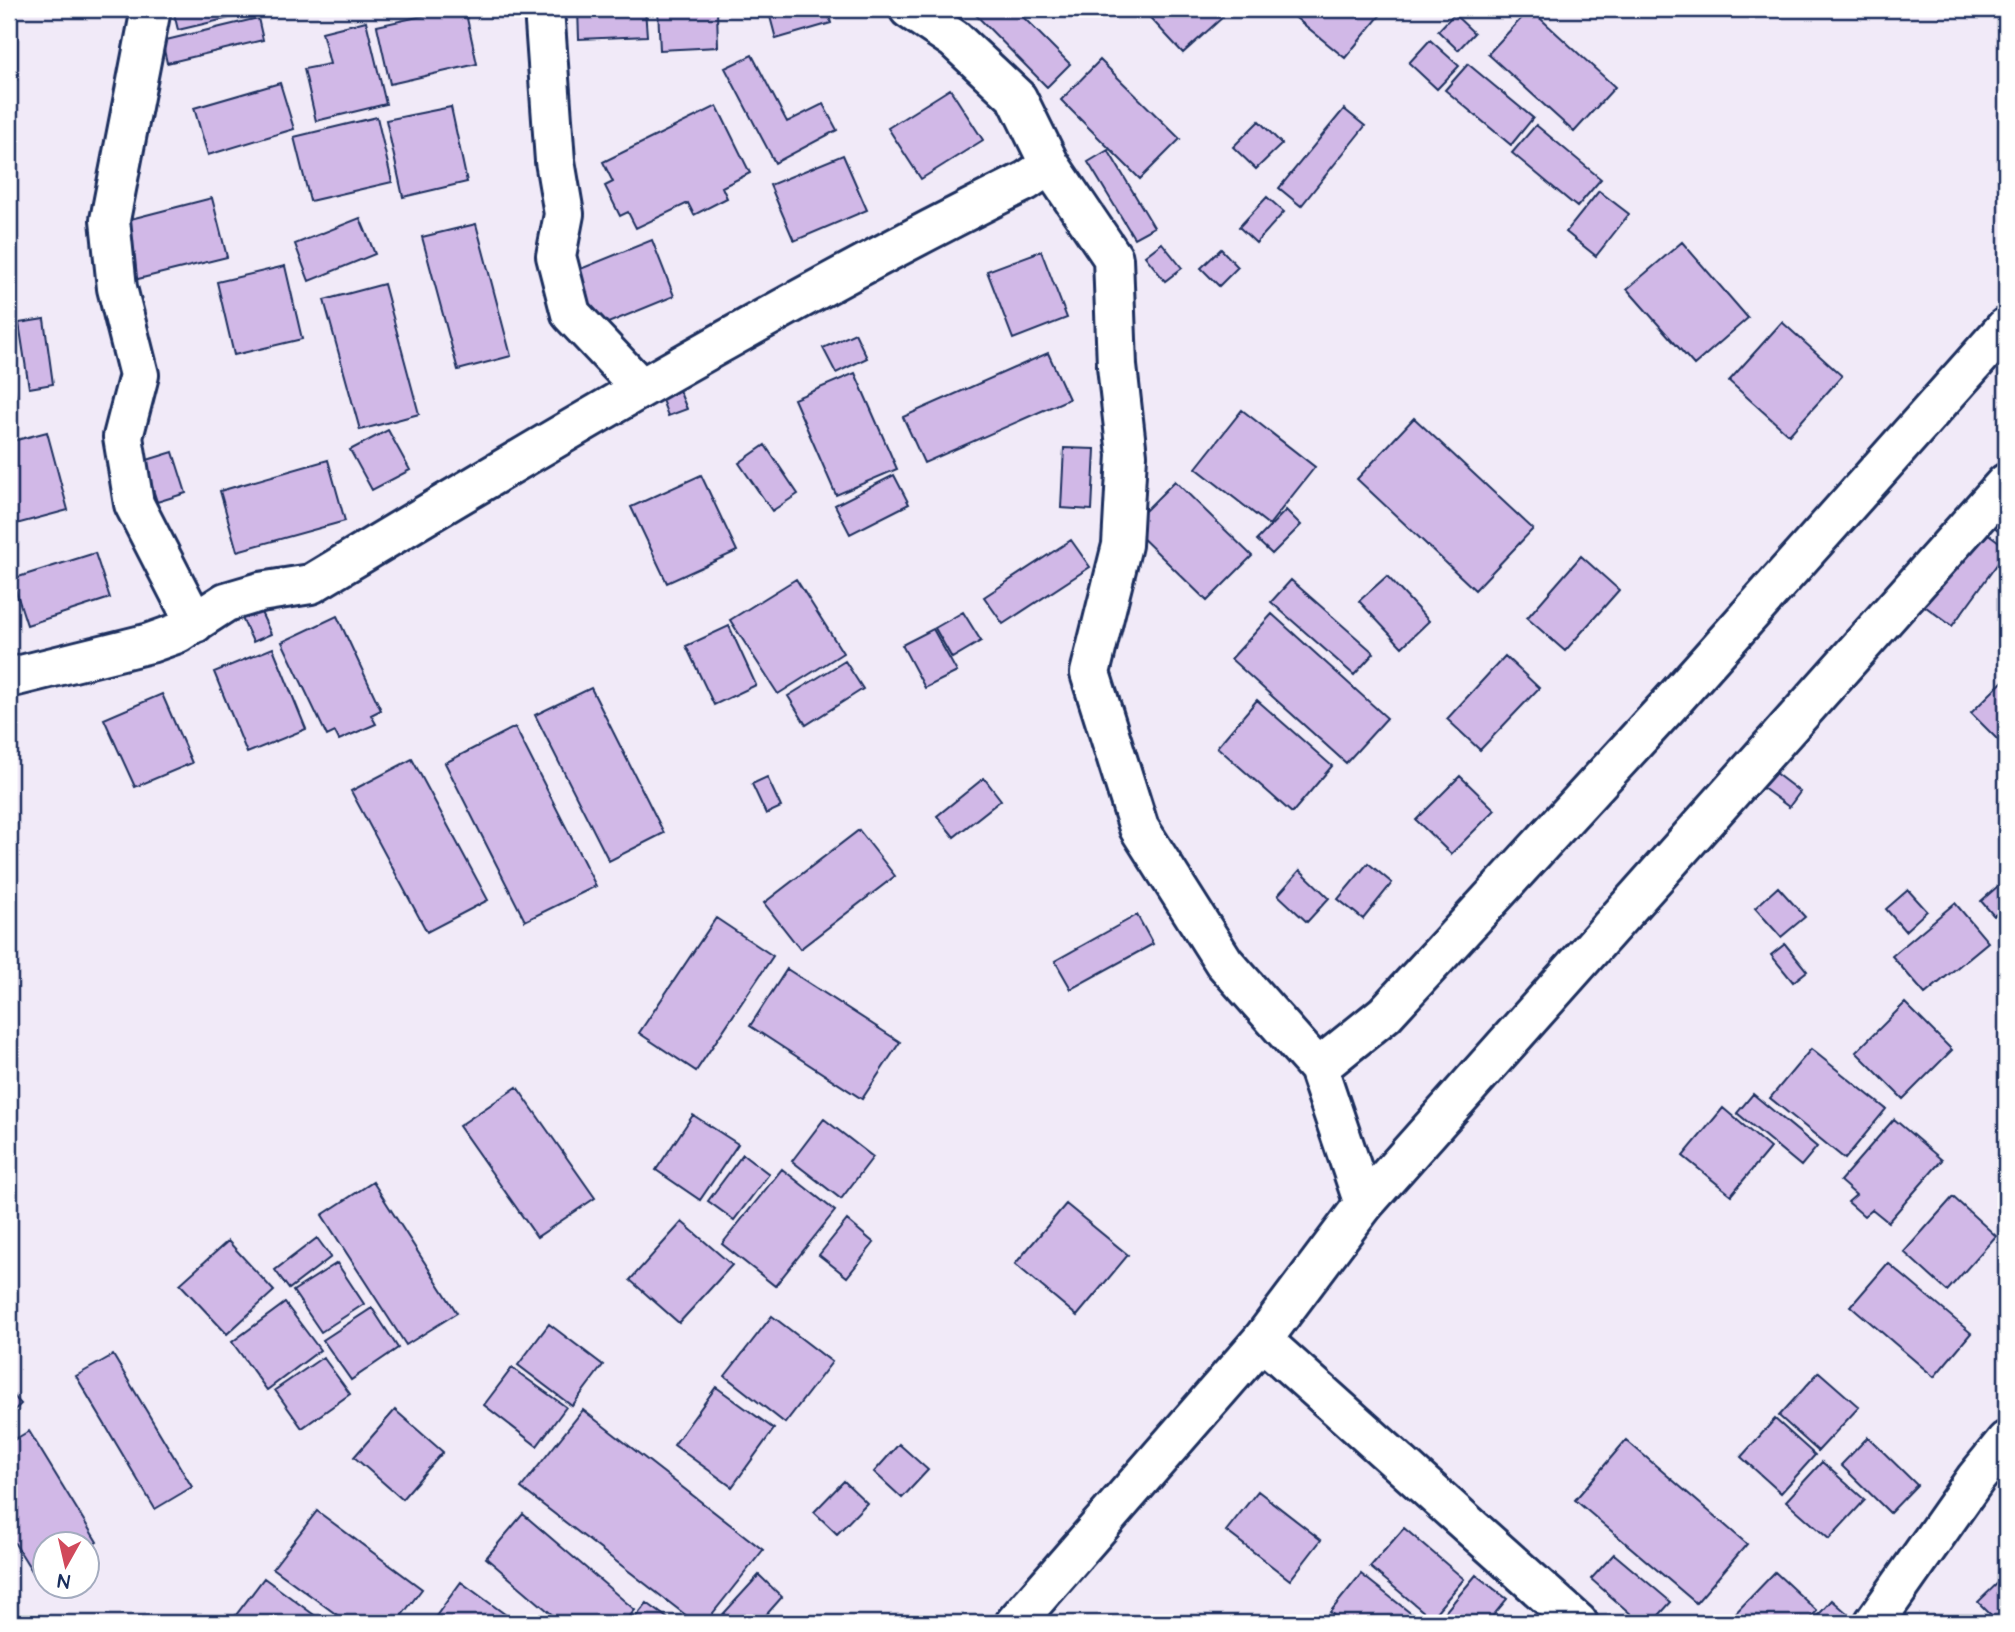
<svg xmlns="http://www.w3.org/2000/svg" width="2015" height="1632" font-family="'Architects Daughter',sans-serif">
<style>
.building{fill:#d1b8e7;stroke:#1b2f5e;stroke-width:2}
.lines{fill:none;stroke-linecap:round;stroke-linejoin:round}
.minor-casing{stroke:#1b2f5e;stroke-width:44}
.major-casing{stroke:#1b2f5e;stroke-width:44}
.minor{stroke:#fff;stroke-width:38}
.major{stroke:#fff;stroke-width:38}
</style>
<rect width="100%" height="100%" fill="#f1eaf8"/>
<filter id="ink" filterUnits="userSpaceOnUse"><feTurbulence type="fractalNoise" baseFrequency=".0143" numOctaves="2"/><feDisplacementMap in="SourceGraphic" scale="14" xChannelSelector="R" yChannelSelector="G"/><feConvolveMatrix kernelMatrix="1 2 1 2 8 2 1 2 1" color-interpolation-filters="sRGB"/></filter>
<g filter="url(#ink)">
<path class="building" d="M173,9h94l-89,21z
M454,9h11l12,55 -87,20 -13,-58z
M578,9h67l2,27 -68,3z
M658,9h59l1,38 -58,3z
M768,9h59l4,14 -55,16z
M970,9h45l55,55 -23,23z
M1142,9h74l7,8 -40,36z
M1285,9h94l4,3 -38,46z
M1530,9l85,78 -41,45 -86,-78z
M1454,14l20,19 -16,17 -20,-19z
M9,18h8v62h-8z
M258,18l5,22 -96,23 -5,-22z
M366,21l20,83 -70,17 -12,-52 26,-5 -8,-32z
M1430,40l29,26 -22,23 -28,-26z
M752,55l35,67 36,-18 14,26 -62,33 -50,-95z
M1100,60l80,79 -40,40 -79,-79z
M1468,64l65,54 -22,27 -66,-55z
M280,83l14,46 -86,26 -14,-47z
M950,89l33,51 -62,39 -33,-51z
M9,99h5l1,73h-6z
M717,106l33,67 -28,14 5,11 -33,17 -6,-12 -52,25 -8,-16 -8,4 -15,-30 8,-4 -10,-20z
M451,107l16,75 -64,15 -17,-77z
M1344,109l21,17 -64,80 -22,-18z
M377,117l15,65 -82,19 -16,-64z
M1259,121l23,23 -26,25 -23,-22z
M1536,125l65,54 -24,28 -65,-54z
M1108,150l46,77 -20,11 -46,-76z
M843,155l24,55 -73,31 -24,-56z
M1599,191l30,23 -33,42 -30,-24z
M1267,197l17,15 -28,31 -17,-16z
M212,198l15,59 -93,23 -15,-58z
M360,218l15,36 -66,27 -14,-37z
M476,224l35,132 -53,14 -36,-133z
M652,240l22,56 -78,32 -23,-56z
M1682,242l66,76 -54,47 -67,-76z
M1162,243l20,25 -17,13 -20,-25z
M1221,249l17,18 -19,19 -18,-18z
M1041,251l26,67 -54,21 -26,-68z
M285,266l17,73 -68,16 -17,-73z
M384,284l35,130 -59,16 -36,-130z
M44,319l9,65 -24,4 -10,-65z
M1782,322l60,54 -53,59 -60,-54z
M855,333l12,25 -31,15 -13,-25z
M1048,353l21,46 -145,64 -21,-46z
M9,358l7,41 -7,1z
M855,373l42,96 -61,26 -42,-96z
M679,390l8,19 -19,7 -7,-19z
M1242,410l73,57 -46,58 -73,-57z
M1414,418l119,111 -58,61 -118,-111z
M388,430l22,40 -38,20 -22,-40z
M47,432l21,78 -59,16v-84z
M765,445l33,49 -26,17 -33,-48z
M1064,448l31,1 -3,61 -31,-2z
M173,452l13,41 -29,9 -13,-41z
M328,460l17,61 -108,30 -17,-60z
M701,475l36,76 -70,32 -36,-76z
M894,475l15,29 -59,30 -15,-29z
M1175,481l77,75 -45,45 -77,-75z
M2006,493v43l-21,-16z
M1286,510l15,15 -29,29 -15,-14z
M1979,527l27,20v5l-54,74 -30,-22z
M1071,540l19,27 -87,57 -19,-27z
M95,553l15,45 -83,27 -15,-46z
M1581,556l38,34 -54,61 -38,-33z
M1387,576l42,45 -27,26 -43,-46z
M796,579l47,74 -65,41 -48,-74z
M1291,580l83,73 -20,22 -83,-73z
M259,608l12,26 -18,8 -12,-26z
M963,612l18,29 -29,17 -17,-30z
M1272,614l115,104 -41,45 -115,-104z
M337,616l44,94 -10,5 5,9 -37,16 -4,-8 -8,4 -45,-94z
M729,626l27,59 -42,20 -28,-59z
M933,629l24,43 -32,16 -23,-43z
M273,648l33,81 -59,24 -33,-81z
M1505,656l34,32 -59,62 -33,-31z
M845,661l18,28 -57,36 -18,-29z
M2003,681l3,3v64l-35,-35z
M591,688l73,145 -55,28 -74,-146z
M162,694l30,69 -57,24 -31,-68z
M1257,700l75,66 -40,47 -75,-66z
M515,727l81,159 -71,35 -80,-158z
M412,759l76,141 -61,32 -76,-141z
M1770,769l30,23 -11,15 -30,-22z
M1460,776l35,34 -44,44 -35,-34z
M767,777l14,30 -15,7 -14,-30z
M984,778l17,22 -47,37 -17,-21z
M859,830l36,46 -95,73 -36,-46z
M1368,863l24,20 -29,36 -25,-20z
M1300,870l29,28 -22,24 -29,-27z
M2006,879v26l-12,11 -13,-15z
M1778,887l27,30 -24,20 -26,-29z
M1908,890l19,21 -22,20 -19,-22z
M1955,903l33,39 -63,52 -33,-38z
M1137,915l16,29 -82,45 -16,-28z
M716,918l57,38 -77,115 -57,-38z
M1785,944l22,27 -14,11 -22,-27z
M787,969l113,73 -38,57 -112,-73z
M1905,1003l47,47 -49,49 -47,-47z
M1811,1049l75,60 -41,50 -75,-61z
M517,1087l78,111 -58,39 -78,-111z
M1753,1094l64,53 -16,19 -64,-53z
M1723,1108l47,40 -39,47 -48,-39z
M693,1115l45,29 -38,56 -44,-30z
M824,1119l49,38 -32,42 -49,-38z
M1894,1119l48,41 -54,62 -16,-13 -8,7 -16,-14 8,-7 -16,-14z
M743,1154l26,20 -35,46 -26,-19z
M782,1169l53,42 -60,75 -53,-42z
M373,1182l84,131 -51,32 -84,-130z
M1953,1197l43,39 -49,55 -43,-39z
M1066,1204l62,51 -51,61 -62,-52z
M847,1220l27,23 -27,34 -28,-22z
M682,1222l50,43 -53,58 -49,-43z
M317,1238l14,19 -42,32 -14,-19z
M228,1241l46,50 -47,43 -47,-50z
M337,1263l27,41 -43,28 -28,-41z
M1888,1263l83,70 -37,44 -83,-71z
M285,1303l35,47 -53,40 -35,-48z
M372,1308l26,40 -47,32 -28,-40z
M772,1316l60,46 -47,61 -60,-47z
M549,1324l54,41 -31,41 -54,-41z
M113,1355l79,132 -37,22 -79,-133z
M323,1357l27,37 -48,34 -27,-38z
M512,1368l54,39 -29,39 -53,-41z
M1819,1372l40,35 -41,44 -39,-35z
M716,1387l58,42 -42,58 -58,-42z
M9,1391l12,13 -12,11z
M395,1410l48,42 -41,47 -48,-42z
M583,1410l180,140 -58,73h-9l-175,-135z
M1775,1419l40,36 -34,38 -40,-36z
M29,1431l68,111 -9,6v-4h-42v30l-9,5 -28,-45v-91z
M1868,1437l49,48 -27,28 -49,-48z
M1626,1440l121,104 -51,59 -121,-103z
M899,1444l29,26 -26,28 -28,-26z
M1822,1462l43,38 -36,39 -43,-38z
M844,1481l23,22 -30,31 -23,-22z
M1258,1491l63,49 -31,40 -64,-49z
M317,1511l105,78 -26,34h-48l-75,-55z
M523,1514l112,96 -11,13h-62l-76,-65z
M1404,1528l60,51 -33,39 -61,-51z
M1614,1554l57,48 -19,21h-11l-50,-44z
M1775,1572l42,39 -11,12h-80z
M1361,1574l62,49h-80l-13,-11z
M759,1575l23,22 -23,26h-44z
M1476,1575l31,24 -20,24h-51z
M2006,1575v48h-7l-21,-21z
M264,1578l61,45h-95z
M461,1582l56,41h-86z
M1832,1600l23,20 -3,3h-41z
M647,1603l27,20h-43z"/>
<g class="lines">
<g class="minor-casing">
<path id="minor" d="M151,9l-41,211 7,68 22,87 -16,62 11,67 61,119
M544,9l11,152 9,53 -8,42 15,58 70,74
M909,9l45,30 63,59 33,67 63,93 4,108 10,89 -5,90 -32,128 49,155 85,134 94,106 46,136
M9,678l141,-35 28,-10 48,-31 34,-10 51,-8c234,-141 470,-282 715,-403l24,-16
M1318,1068l67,-54 285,-310 336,-377
M1262,1340l316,283
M1874,1623l102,-145 30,-37"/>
</g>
<g class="major-casing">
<path id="major" d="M1015,1623l247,-283 102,-136 642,-721"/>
</g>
<use href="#minor" class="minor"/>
<use href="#major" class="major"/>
</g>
</g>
<rect width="2015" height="1632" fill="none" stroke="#fff" stroke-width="35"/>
<rect x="18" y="18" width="1980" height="1597" fill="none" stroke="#1b2f5e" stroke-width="2.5" filter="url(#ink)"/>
<g transform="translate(66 1565) rotate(188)"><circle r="33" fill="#ffffff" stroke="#a4acbf" stroke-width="2"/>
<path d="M0-5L12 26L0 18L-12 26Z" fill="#d1495b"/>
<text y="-10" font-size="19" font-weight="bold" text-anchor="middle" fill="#1b2f5e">N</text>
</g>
</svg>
